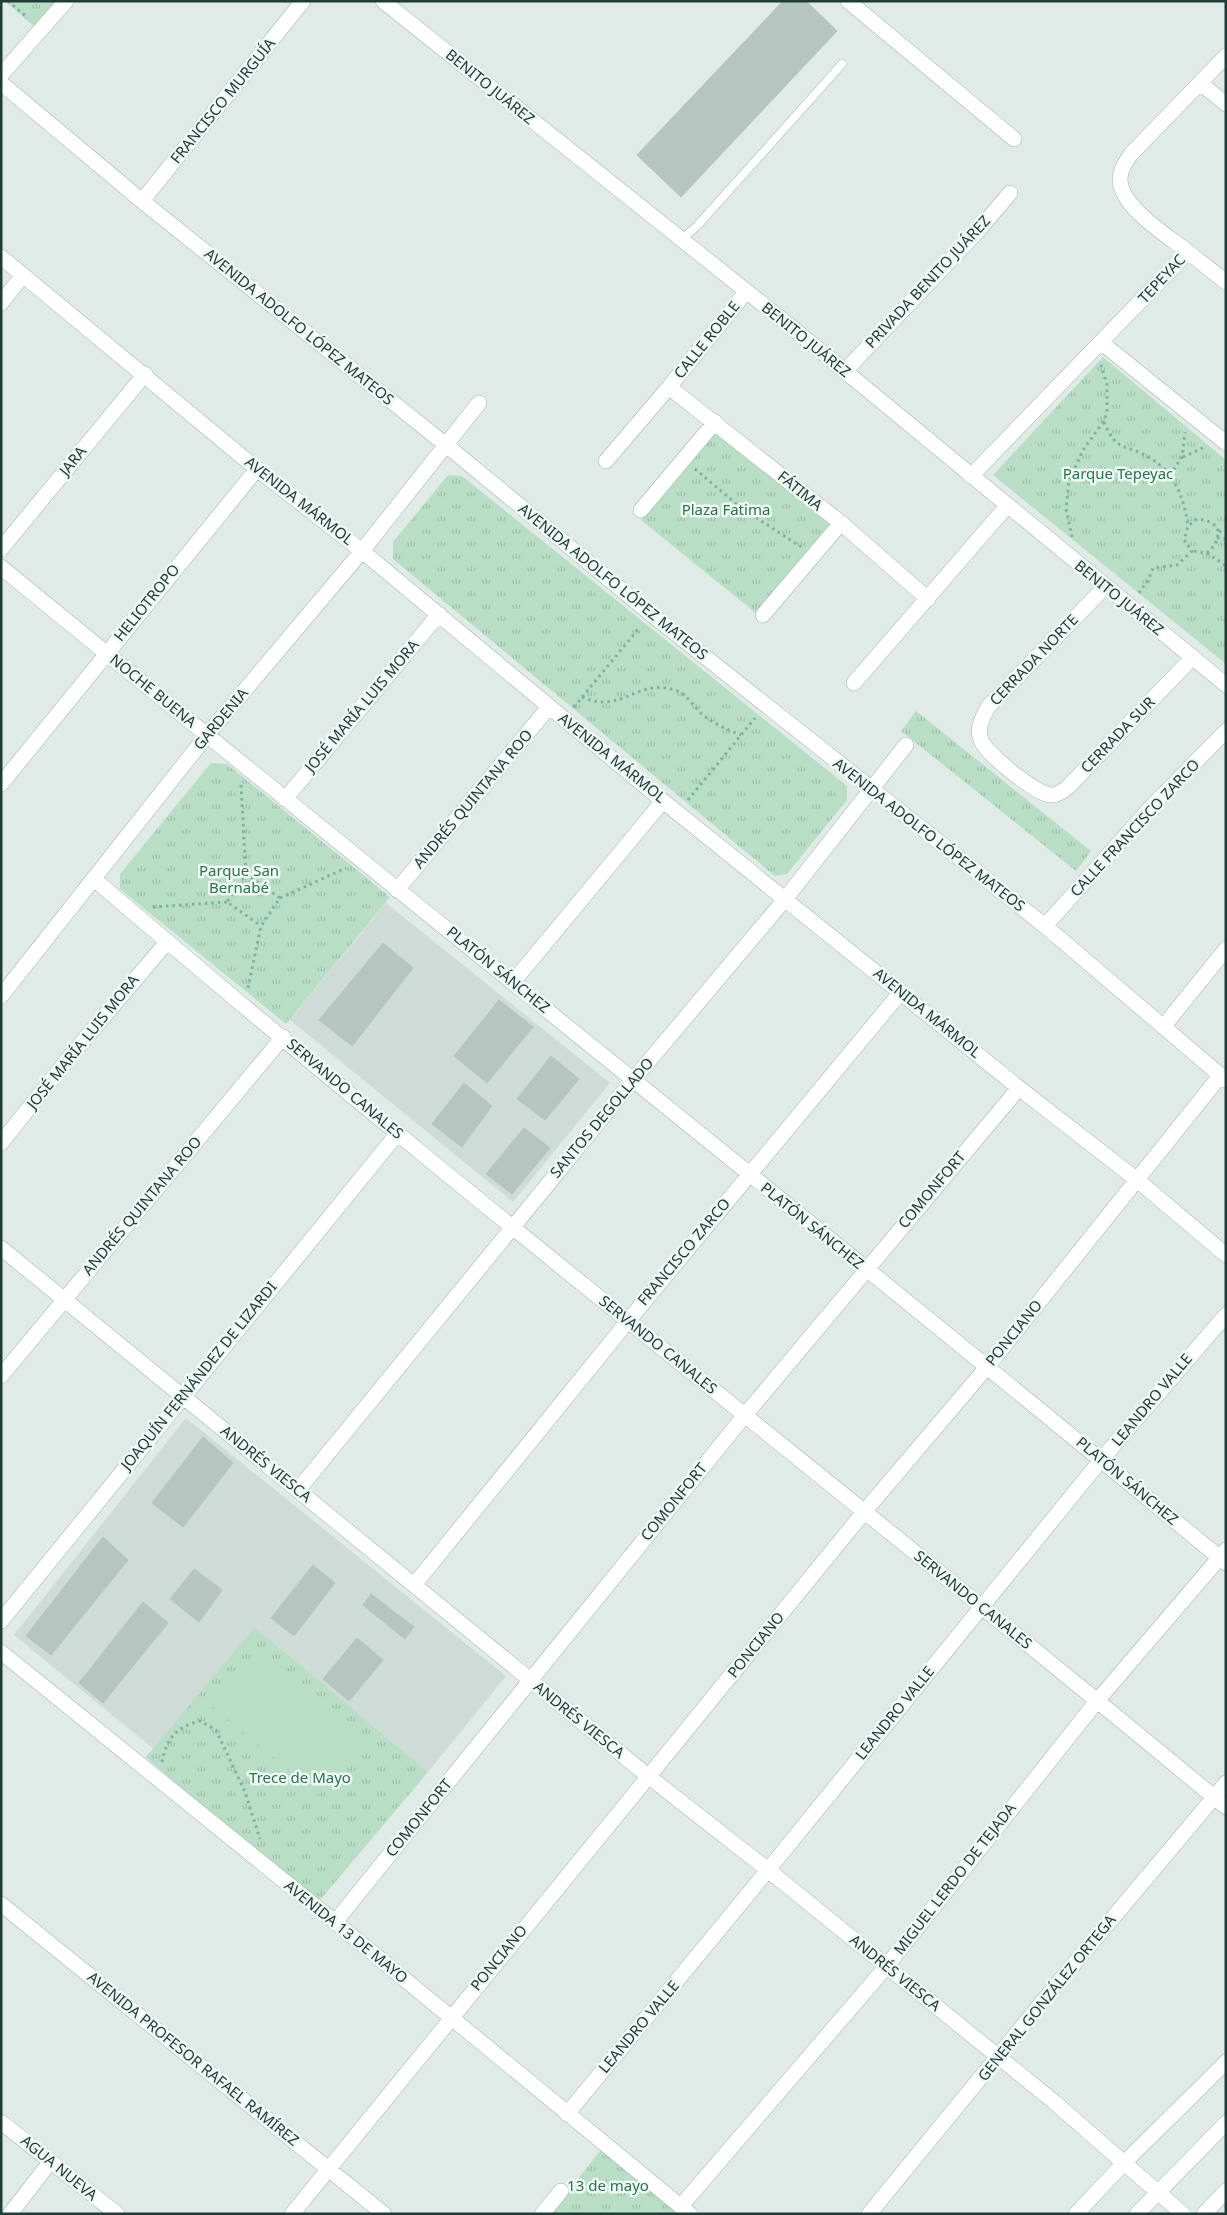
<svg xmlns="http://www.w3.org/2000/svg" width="1227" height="2215" font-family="'Noto Sans',sans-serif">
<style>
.built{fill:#cedbd6}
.grass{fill:url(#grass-tufts)}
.garden{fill:#b8dec5}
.building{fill:#b5c6c0;stroke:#b2c5bf}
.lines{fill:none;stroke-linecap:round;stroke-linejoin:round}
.service-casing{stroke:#a3b3af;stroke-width:9}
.minor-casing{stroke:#a3b3af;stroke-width:16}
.tertiary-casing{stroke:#a3b3af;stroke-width:16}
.secondary-casing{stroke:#9eb8b0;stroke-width:16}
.path{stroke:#7fb0a4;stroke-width:3;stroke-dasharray:2.5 4;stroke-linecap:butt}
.service{stroke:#fff;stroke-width:8}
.minor{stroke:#fff;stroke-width:15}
.tertiary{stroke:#fff;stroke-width:15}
.secondary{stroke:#fff;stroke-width:15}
.labels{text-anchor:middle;stroke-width:5;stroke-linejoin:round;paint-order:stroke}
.street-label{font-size:15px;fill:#203c37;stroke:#f0f8f5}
.park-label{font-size:15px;fill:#29744b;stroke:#f0f8f5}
</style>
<defs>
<pattern id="grass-tufts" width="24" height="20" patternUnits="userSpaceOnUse" patternTransform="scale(1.25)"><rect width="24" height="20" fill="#b8dec5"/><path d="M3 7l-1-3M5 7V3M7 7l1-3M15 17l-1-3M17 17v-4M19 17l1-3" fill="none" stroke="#9ebfaa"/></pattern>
</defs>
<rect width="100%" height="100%" fill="#e0ebe7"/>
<path class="built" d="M386,903l224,180 -97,119 -223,-182z
M186,1418l320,258 -78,96 -173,-145 -100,123 -141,-115z"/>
<path class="grass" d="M5,1h52l-21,27z
M1103,357l123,103v204l-233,-189z
M718,423l117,98 -78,93 -116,-94z
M448,475l14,1 385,310v14l-60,74 -12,2 -382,-317v-17z
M916,711l175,140 -15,20 -175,-140z
M211,763l16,1 163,133 -104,127 -166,-135v-15z
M255,1627l173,145 -113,134 -169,-149z
M604,2146l80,68h-134z"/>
<path class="garden" d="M255,1653l107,89 -44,53 -107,-90z"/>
<path class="building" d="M783,1h23l31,30 -156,166 -44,-42z
M383,943l30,25 -61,78 -33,-26z
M499,1000l34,27 -46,56 -33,-27z
M551,1056l28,23 -34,41 -28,-21z
M464,1083l28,23 -30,41 -30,-23z
M524,1128l26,20 -38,46 -26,-20z
M203,1437l30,26 -50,64 -31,-24z
M103,1537l25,23 -77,95 -25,-19z
M313,1565l22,18 -41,53 -23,-18z
M194,1569l28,21 -23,32 -29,-23z
M371,1594l43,33 -9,12 -42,-34z
M143,1602l25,21 -65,80 -24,-20z
M357,1638l26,22 -34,41 -26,-22z"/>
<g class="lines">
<g class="service-casing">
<path id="service" d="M681,240l16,-14 145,-162"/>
</g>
<g class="minor-casing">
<path id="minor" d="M383,1l412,329 431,355
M848,1l166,138
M1,75l65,-74
M1,83l141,118 304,244 205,169 394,312 181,154
M1200,83l26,21
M142,201l161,-200
M1188,252l38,30
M1,257l256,212 105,82 301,250 356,287 117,91 90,76
M1,303l22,-28
M1102,343l124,100
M845,371l132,-139 33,-39
M669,387l172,136 87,76
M606,461l63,-74 77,-95
M971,476l217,-224c-20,-16 -68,-45 -68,-73 0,-9 6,-18 11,-25l95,-98
M641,510l74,-88
M1,549l144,-175
M1,567c407,334 819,660 1225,996
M1105,587l-117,120c-5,10 -12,21 -7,33 4,13 56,55 70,55 7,0 12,-4 17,-8l125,-130
M763,615l78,-92
M854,683l153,-177
M1,784l256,-315
M285,799l154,-185
M94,879c370,318 757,616 1132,928
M397,890l152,-183
M1045,926l108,-121 73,-74
M513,982l150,-181
M1,996l206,-261 155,-184 117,-148
M1163,1027l63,-78
M1,1143l67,-84 99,-117
M1,1248l647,528 120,94 285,231 71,62
M1,1376l282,-339
M298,1490l335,-410 153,-182 120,-153
M414,1585l214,-264 273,-329
M1,1621l397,-488
M1,1904l383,310
M335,1922l410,-507 274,-327
M567,2114l201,-244 333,-410 125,-145
M1,2122l116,92
M681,2206l205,-239 211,-266 129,-151
M10,2214l41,-53
M292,2214l572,-702 123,-145 233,-291
M542,2214l19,-23
M869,2214l184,-225 173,-206
M1204,2214l22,-23"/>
</g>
<g class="tertiary-casing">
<path id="tertiary" d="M1,1652l334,270 355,292
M1124,2163l59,51"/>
</g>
<g class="secondary-casing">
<path id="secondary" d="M1076,2214l48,-51 102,-101
M1137,2214l89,-91"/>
</g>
<path class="path" d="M8,1l20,17
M1104,422c13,32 22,21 46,36 25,15 34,40 38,68
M1183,457l22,-10
M695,469l45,38 61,40
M1170,475l12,-18 3,-25
M1219,532l7,-4
M1072,537l-6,-28 3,-28 14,-31 21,-29 3,-9v-27l-6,-20
M1217,538l9,1
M1207,553l19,13
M1139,593l9,-13 5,-12 24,-3 15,-14 -8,-11 4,-14 9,-7c11,1 18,4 22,13l-4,13 -8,8 -15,-2
M582,697c40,18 54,-19 93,-7 12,4 19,17 28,25 12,9 24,15 38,20
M574,707l66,-80
M241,785l5,89
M688,800l67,-82
M280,898l66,-30
M153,907l74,-5
M248,988l13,-62 19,-28 -34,-24 -19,28 34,24
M162,1762c5,-24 14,-35 38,-41l16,9 29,62 15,47"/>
<use href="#service" class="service"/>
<use href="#minor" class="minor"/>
<use href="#tertiary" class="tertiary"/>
<use href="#secondary" class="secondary"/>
</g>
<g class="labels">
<g class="street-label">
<text transform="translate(490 87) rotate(39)" y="5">BENITO JUÁREZ</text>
<text transform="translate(223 101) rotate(-51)" y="5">FRANCISCO MURGUÍA</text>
<text transform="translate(1162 279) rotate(-47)" y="5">TEPEYAC</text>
<text transform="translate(928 282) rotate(-47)" y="5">PRIVADA BENITO JUÁREZ</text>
<text transform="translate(299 327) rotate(39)" y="5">AVENIDA ADOLFO LÓPEZ MATEOS</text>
<text transform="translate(707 340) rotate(-51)" y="5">CALLE ROBLE</text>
<text transform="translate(806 340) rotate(39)" y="5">BENITO JUÁREZ</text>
<text transform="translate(73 461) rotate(-51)" y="5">JARA</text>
<text transform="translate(800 491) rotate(39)" y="5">FÁTIMA</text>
<text transform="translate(299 501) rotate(38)" y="5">AVENIDA MÁRMOL</text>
<text transform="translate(613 582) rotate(39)" y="5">AVENIDA ADOLFO LÓPEZ MATEOS</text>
<text transform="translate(1119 598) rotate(39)" y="5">BENITO JUÁREZ</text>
<text transform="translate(147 603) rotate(-51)" y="5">HELIOTROPO</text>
<text transform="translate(1034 660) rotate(-46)" y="5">CERRADA NORTE</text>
<text transform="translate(153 691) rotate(39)" y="5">NOCHE BUENA</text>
<text transform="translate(362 706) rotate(-50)" y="5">JOSÉ MARÍA LUIS MORA</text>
<text transform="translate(221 719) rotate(-50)" y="5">GARDENIA</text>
<text transform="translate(1118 735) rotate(-46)" y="5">CERRADA SUR</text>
<text transform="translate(612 758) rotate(39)" y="5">AVENIDA MÁRMOL</text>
<text transform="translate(473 799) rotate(-50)" y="5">ANDRÉS QUINTANA ROO</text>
<text transform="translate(1135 828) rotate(-47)" y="5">CALLE FRANCISCO ZARCO</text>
<text transform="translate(929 835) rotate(38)" y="5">AVENIDA ADOLFO LÓPEZ MATEOS</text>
<text transform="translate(498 970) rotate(39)" y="5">PLATÓN SÁNCHEZ</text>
<text transform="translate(927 1013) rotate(39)" y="5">AVENIDA MÁRMOL</text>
<text transform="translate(83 1042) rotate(-51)" y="5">JOSÉ MARÍA LUIS MORA</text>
<text transform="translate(345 1089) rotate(40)" y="5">SERVANDO CANALES</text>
<text transform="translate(602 1118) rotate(-50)" y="5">SANTOS DEGOLLADO</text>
<text transform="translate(932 1190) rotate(-50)" y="5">COMONFORT</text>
<text transform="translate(142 1206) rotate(-50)" y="5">ANDRÉS QUINTANA ROO</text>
<text transform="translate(812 1226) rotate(39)" y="5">PLATÓN SÁNCHEZ</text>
<text transform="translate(684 1252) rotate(-50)" y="5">FRANCISCO ZARCO</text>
<text transform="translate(1014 1333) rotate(-51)" y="5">PONCIANO</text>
<text transform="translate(658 1345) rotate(39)" y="5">SERVANDO CANALES</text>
<text transform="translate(199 1376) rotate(-51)" y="5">JOAQUÍN FERNÁNDEZ DE LIZARDI</text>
<text transform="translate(1152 1400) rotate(-50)" y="5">LEANDRO VALLE</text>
<text transform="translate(266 1464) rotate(39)" y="5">ANDRÉS VIESCA</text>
<text transform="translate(1127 1481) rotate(40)" y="5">PLATÓN SÁNCHEZ</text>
<text transform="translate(674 1502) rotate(-51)" y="5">COMONFORT</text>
<text transform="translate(973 1600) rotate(39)" y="5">SERVANDO CANALES</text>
<text transform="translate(756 1645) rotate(-51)" y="5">PONCIANO</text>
<text transform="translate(895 1713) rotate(-51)" y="5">LEANDRO VALLE</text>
<text transform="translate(579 1720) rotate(39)" y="5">ANDRÉS VIESCA</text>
<text transform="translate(419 1818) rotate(-51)" y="5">COMONFORT</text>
<text transform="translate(955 1879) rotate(-52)" y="5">MIGUEL LERDO DE TEJADA</text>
<text transform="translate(346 1932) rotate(39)" y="5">AVENIDA 13 DE MAYO</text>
<text transform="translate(499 1958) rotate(-51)" y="5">PONCIANO</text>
<text transform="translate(895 1973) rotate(39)" y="5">ANDRÉS VIESCA</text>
<text transform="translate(1047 1998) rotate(-51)" y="5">GENERAL GONZÁLEZ ORTEGA</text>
<text transform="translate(639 2027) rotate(-50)" y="5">LEANDRO VALLE</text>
<text transform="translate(193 2059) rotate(39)" y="5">AVENIDA PROFESOR RAFAEL RAMÍREZ</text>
<text transform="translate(59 2168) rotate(39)" y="5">AGUA NUEVA</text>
</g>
<g class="park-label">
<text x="1118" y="479">Parque Tepeyac</text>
<text x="726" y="515">Plaza Fatima</text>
<text x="239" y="876">Parque San<tspan x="239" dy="17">Bernabé</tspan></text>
<text x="300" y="1783">Trece de Mayo</text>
<text x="608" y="2191">13 de mayo</text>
</g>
</g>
<rect width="1227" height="2215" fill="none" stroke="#203c37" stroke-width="5"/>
</svg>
